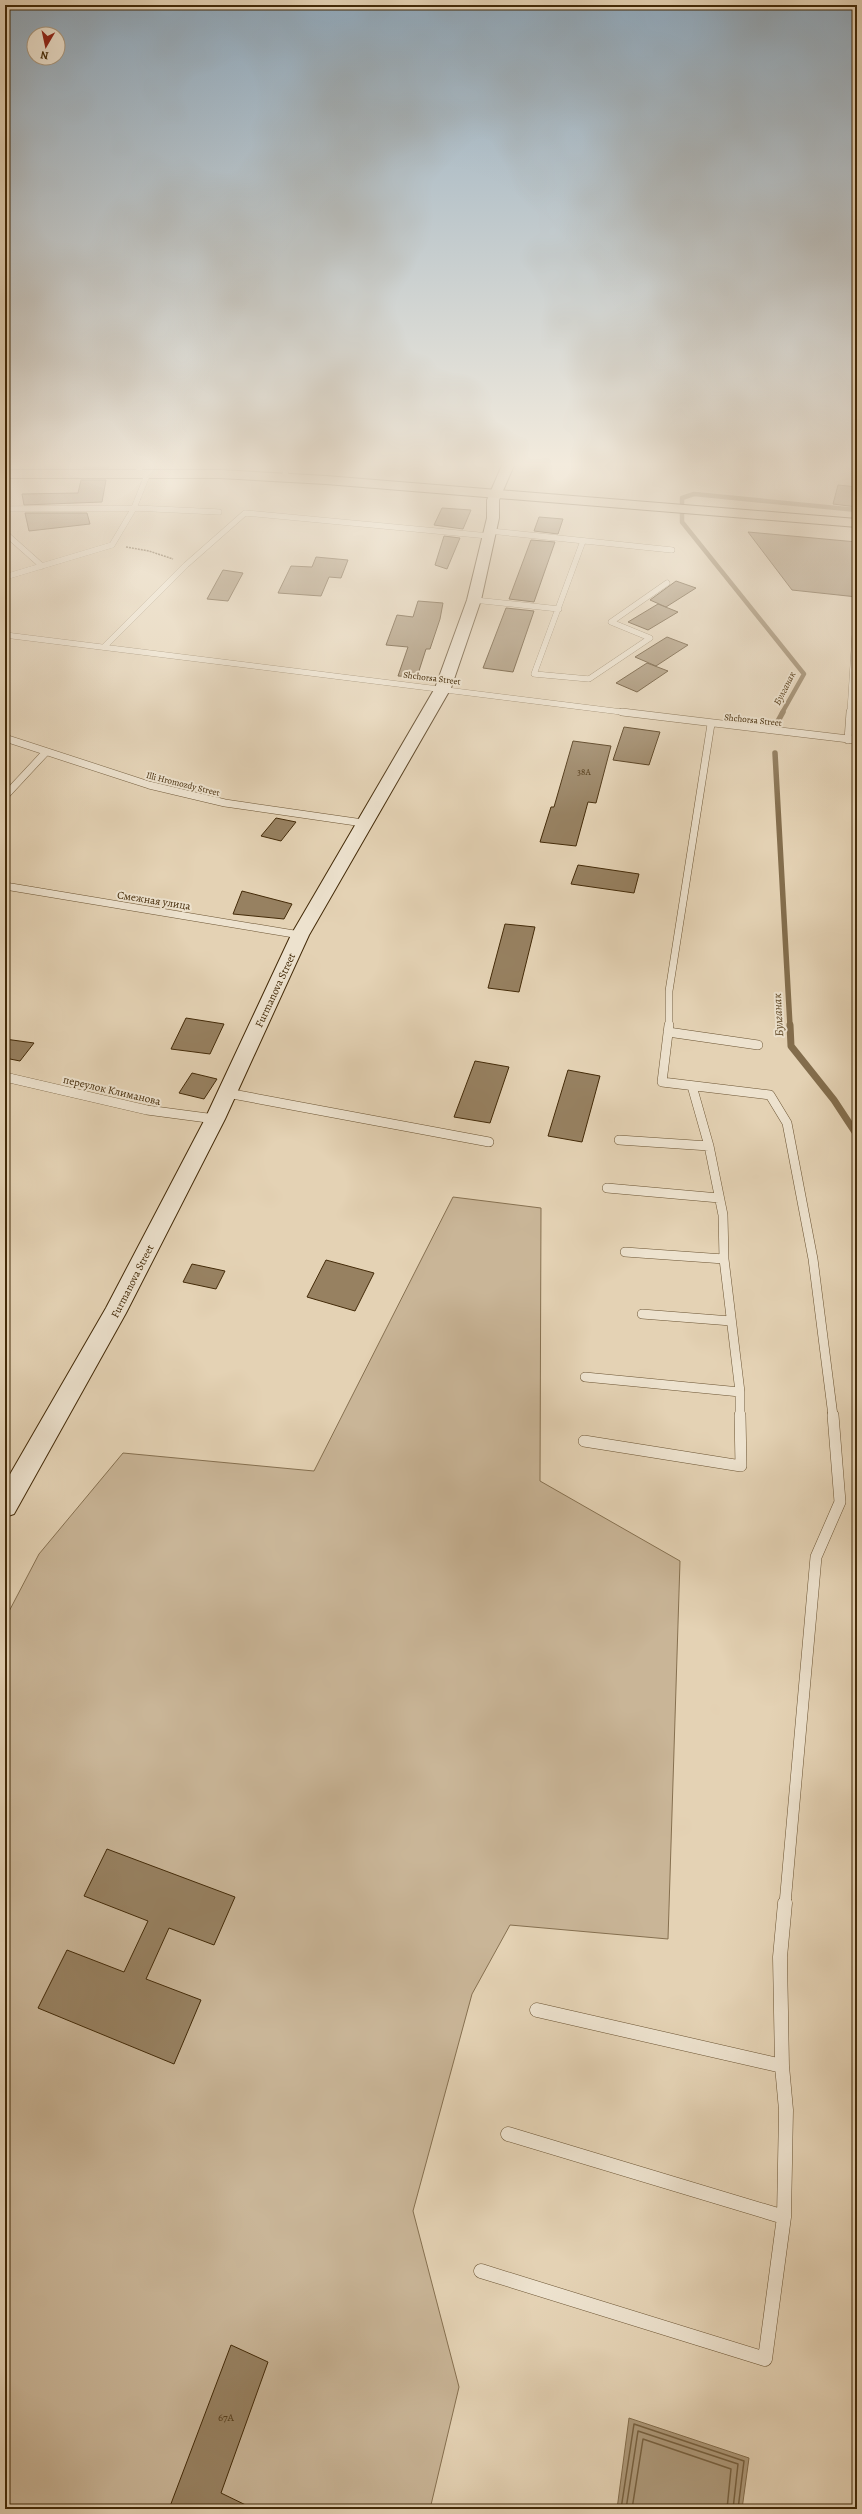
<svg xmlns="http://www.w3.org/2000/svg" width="862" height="2514" font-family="Alegreya,serif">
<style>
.green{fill:#c9b597;stroke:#867050}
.water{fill:#ad997a;stroke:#836d4c}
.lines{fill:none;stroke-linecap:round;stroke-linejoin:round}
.shore{stroke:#786241;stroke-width:1.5}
.stream-far2{stroke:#836d4c;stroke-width:4.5}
.stream-far1{stroke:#836d4c;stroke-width:5.5}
.stream{stroke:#836d4c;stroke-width:7}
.building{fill:#978161;stroke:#432a08}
.service-far4-casing{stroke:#6b5433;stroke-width:6}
.service-far3-casing{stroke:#6b5433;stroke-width:8}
.service-far2-casing{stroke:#6b5433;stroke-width:10}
.service-far1-casing{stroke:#6b5433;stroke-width:12}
.service-casing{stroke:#6b5433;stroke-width:15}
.secondary-casing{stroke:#432a08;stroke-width:2}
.primary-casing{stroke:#432a08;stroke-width:2}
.path{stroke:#432a08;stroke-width:1.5;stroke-dasharray:2 1;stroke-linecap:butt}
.service-far4{stroke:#ede2ce;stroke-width:5.5}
.service-far3{stroke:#ede2ce;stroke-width:7}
.service-far2{stroke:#ede2ce;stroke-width:9}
.service-far1{stroke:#ede2ce;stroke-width:11}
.service{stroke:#ede2ce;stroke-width:14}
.secondary{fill:#ede2ce;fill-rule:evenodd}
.primary{fill:#e4d2b4;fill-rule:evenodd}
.labels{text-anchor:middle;stroke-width:4;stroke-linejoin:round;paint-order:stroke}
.far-street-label{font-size:9px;fill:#432a08;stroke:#ede2ce}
.number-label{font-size:9px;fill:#58401e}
.far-water-label{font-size:10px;font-style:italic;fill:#5e4624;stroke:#ede2ce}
.street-label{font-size:11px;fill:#432a08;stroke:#ede2ce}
.near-number-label{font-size:11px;fill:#58401e}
.water-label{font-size:12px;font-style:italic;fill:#5e4624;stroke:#ede2ce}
</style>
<rect width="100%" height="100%" fill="#e4d2b4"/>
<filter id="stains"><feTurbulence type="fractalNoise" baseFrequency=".005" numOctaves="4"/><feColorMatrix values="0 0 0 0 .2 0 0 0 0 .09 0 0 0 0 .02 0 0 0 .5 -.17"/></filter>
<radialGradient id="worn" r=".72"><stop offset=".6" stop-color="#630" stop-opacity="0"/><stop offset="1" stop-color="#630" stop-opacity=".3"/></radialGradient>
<path class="green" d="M453,1197l88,11 -1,273 140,80 -12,378 -158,-14 -38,69 -59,217 46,176 -29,122h-425v-890l34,-65 84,-101 191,18z"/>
<path class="water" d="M629,2418l120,40 -7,51h-125z"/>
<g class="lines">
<path class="shore" d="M621,2509l13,-85 110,37 -6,48
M626,2509l12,-78 100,33 -5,45
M632,2509l11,-70 88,30 -4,40"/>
<path class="stream-far2" d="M782,713l22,-39 -122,-152v-24l12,-4 163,16"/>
<path class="stream-far1" d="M778,721l5,-9
M775,753l15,273"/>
<path class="stream" d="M790,1025l1,21 43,54 23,35"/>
</g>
<path class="building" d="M85,463h25l-2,5h-24z
M81,480h25l-4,22 -78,3 -2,-11 56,-1z
M838,485l19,2v20l-24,-3z
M442,508l29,2 -8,19 -29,-4z
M25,513h62l3,11 -61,7z
M539,517l24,2 -5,15 -24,-3z
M748,532l109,10v55l-65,-7z
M444,536l16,2 -13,31 -12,-4z
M531,540l24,2 -21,60 -25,-3z
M316,557l32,3 -7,18 -12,-1 -8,19 -43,-3 13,-27 21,1z
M223,570l20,3 -15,28 -21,-2z
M676,581l20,7 -30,19 -16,-7z
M418,601l25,2 -3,16 -10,30h-4l-9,28 -19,-1 10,-29 -22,-2 11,-30 16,2z
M658,604l20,8 -30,18 -20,-8z
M506,608l28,3 -21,61 -30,-4z
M667,637l21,8 -32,21 -21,-9z
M647,663l21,8 -31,21 -21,-9z
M624,727l36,5 -11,33 -36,-5z
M573,741l38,5 -15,57 -8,-1 -12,44 -36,-4 11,-35h3z
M276,818l20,4 -15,19 -20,-5z
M578,865l61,9 -5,19 -63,-9z
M242,891l50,13 -8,15 -51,-5z
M505,924l30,3 -16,65 -31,-4z
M186,1018l38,6 -14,30 -39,-5z
M5,1039l29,4 -14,18 -15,-3z
M475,1061l34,6 -19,56 -36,-6z
M568,1070l32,6 -18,66 -34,-6z
M192,1073l25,6 -13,20 -25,-6z
M326,1260l48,13 -19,38 -48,-14z
M192,1264l33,7 -9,18 -33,-7z
M107,1849l128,48 -21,48 -45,-17 -23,51 55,21 -27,64 -136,-56 29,-58 57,22 24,-51 -64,-25z
M231,2345l37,17 -47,131 33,16h-85z"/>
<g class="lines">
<g class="service-far4-casing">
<path id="service-far4" d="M284,463l2,15
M138,473l4,-10
M148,473l-14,35 85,4
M5,509l129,-1
M490,531l182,19
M5,533l37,33
M583,541l-49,133 55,5 61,-41 -39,-16 56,-39
M5,577l107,-32 22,-37
M474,600l85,9
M5,635l625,78
M105,646l81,-81 59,-52 244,23
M850,713l7,-110"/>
</g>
<g class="service-far3-casing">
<path id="service-far3" d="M622,712l235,28
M5,738l144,47 76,18 138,20
M848,740l2,-28
M5,796l41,-44
M5,886l295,49
M669,1026v-35l42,-267"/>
</g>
<g class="service-far2-casing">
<path id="service-far2" d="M669,1025l-7,57 108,13 17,28 26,136 20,157
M668,1032l90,13
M5,1077l142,33 68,9
M692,1086l17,60 14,69 1,44 16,133v24
M227,1093l262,49
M619,1140l90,6
M607,1188l112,10
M625,1252l99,7
M642,1314l89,7
M585,1377l155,15"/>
</g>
<g class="service-far1-casing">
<path id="service-far1" d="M584,1441l157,25 -1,-51
M785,1904l31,-347 24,-55 -7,-87"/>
</g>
<g class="service-casing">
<path id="service" d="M537,2010l245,56
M508,2134l276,83
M481,2271l284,88 19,-142 2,-107 -4,-44 -2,-109 5,-54"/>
</g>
<g class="secondary-casing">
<path id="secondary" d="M503,463h12l-16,37v18l-18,82 -30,88 -142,247 -84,184 -99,194 -112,201 -9,3v-34l101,-175 99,-189 86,-184 144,-247 32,-88 20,-82v-18z"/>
</g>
<g class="primary-casing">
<path id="primary" d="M5,470h215l106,6 531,43v8l-531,-43 -106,-6h-215z"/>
</g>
<path class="path" d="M126,547l23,4 24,8"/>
<use href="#service-far4" class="service-far4"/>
<use href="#service-far3" class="service-far3"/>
<use href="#service-far2" class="service-far2"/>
<use href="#service-far1" class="service-far1"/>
<use href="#service" class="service"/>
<use href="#secondary" class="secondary"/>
<use href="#primary" class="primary"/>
</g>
<linearGradient id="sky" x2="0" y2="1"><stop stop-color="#90a9bc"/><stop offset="0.57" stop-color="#f3ebdd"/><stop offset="1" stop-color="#f3ebdd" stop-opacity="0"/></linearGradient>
<rect width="862" height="815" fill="url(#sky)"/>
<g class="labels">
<g class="far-street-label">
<text transform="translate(432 678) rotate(7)" y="3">Shchorsa Street</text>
<text transform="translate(753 720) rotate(6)" y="3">Shchorsa Street</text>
<text transform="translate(183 784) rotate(14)" y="3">Illi Hromozdy Street</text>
</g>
<g class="number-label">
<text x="584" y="775">38А</text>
</g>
<g class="far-water-label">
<text transform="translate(784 688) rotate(-63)" y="4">Булганак</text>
</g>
<g class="street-label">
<text transform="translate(154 900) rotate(9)" y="4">Смежная улица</text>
<text transform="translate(275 990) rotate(-65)" y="4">Furmanova Street</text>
<text transform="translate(112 1090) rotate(13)" y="4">переулок Климанова</text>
<text transform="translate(132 1281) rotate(-63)" y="4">Furmanova Street</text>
</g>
<g class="near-number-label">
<text x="226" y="2421">67А</text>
</g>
<g class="water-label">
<text transform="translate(778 1015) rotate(-93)" y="4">Булганак</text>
</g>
</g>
<rect width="862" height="2514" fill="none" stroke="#e4d2b4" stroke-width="20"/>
<rect x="6" y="6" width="850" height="2502" fill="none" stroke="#432a08" stroke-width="2"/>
<rect x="10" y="10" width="842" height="2494" fill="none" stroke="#432a08"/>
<g transform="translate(46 46) rotate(189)"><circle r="19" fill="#ede2ce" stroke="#a9987f"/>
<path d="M0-3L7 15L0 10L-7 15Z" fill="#8f2418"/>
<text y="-6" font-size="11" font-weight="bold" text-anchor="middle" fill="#432a08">N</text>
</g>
<rect width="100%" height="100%" filter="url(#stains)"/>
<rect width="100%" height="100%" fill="url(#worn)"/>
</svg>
